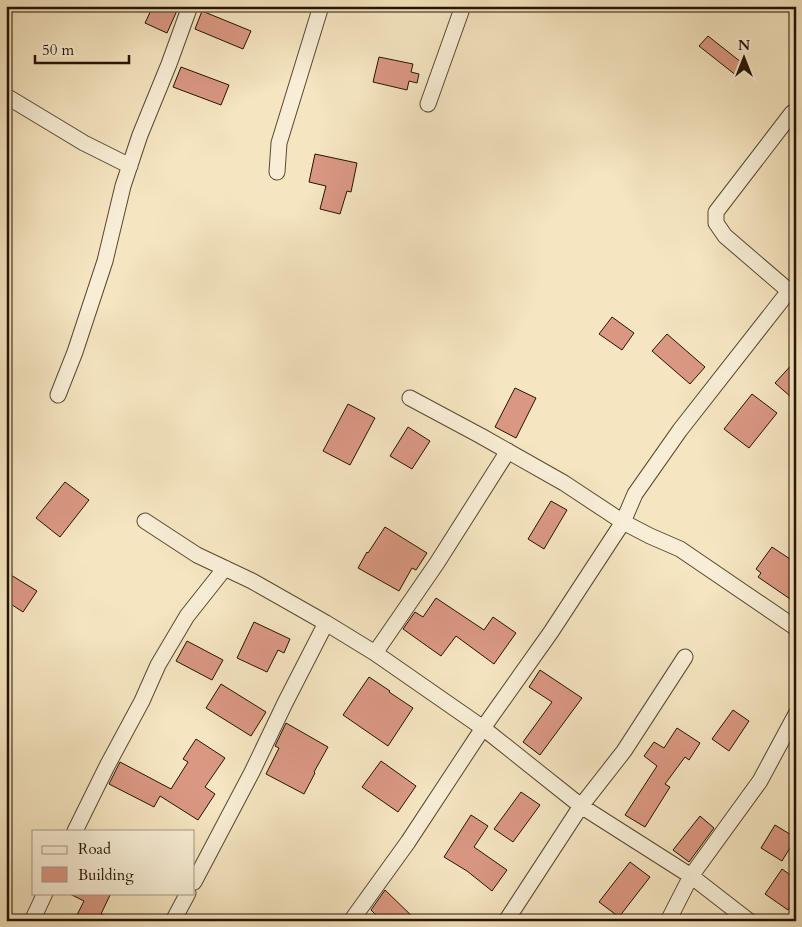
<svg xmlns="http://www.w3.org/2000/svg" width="802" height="927" font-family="Cardo,serif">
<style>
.building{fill:#da9882;stroke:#241402}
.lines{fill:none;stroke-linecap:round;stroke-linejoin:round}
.minor-casing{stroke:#584832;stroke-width:17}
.minor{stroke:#f8eed6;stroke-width:15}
</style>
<rect width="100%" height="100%" fill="#f5e5c0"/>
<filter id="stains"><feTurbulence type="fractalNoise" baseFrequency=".004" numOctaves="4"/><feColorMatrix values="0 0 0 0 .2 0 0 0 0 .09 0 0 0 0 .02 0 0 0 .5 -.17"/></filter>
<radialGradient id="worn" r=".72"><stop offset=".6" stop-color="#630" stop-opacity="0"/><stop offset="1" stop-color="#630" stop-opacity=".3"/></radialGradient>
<path class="building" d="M153,6h26l-12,27 -22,-10z
M202,11l49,20 -8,18 -48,-20z
M708,36l38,30 -9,10 -38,-30z
M379,57l34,7 -2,8 8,2 -2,9 -8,-2 -2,9 -34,-8z
M181,67l48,18 -8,20 -48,-18z
M315,154l42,9 -6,29 -4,-1 -7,23 -20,-5 6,-23 -17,-4z
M612,317l22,16 -12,17 -23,-16z
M667,334l38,33 -15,17 -38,-33z
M796,360v32l-5,5 -16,-14z
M515,388l21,10 -20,40 -21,-11z
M752,394l25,19 -28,35 -25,-19z
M348,404l27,14 -25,47 -27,-14z
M408,427l22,14 -18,28 -22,-13z
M65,482l24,18 -29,37 -24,-19z
M551,501l16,9 -23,39 -16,-10z
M385,527l42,26 -11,17 -4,-2 -13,23 -41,-23 9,-16 1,1z
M772,547l24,16v40l-38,-26 3,-4 -5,-4z
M6,572l31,19 -14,21 -17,-11z
M436,598l48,32 9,-13 23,16 -22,31 -38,-28 -15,20 -38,-27 12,-17 8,5z
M254,622l36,17 -6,14 -6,-3 -11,22 -30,-14z
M187,641l36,19 -11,20 -36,-19z
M540,670l42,28 -42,57 -17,-13 29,-40 -23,-15z
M369,677l21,14 -1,1 24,16 -25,38 -45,-31z
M221,684l45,28 -15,24 -45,-28z
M733,710l16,11 -20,30 -17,-12z
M286,723l42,24 -14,25 1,1 -11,21 -38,-20 13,-26 -4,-2z
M677,728l23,15 -11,17 -4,-3 -20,27 5,3 -25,40 -20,-12 32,-49 -13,-10 10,-14 10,6z
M196,739l29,19 -20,29 10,7 -17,26 -38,-24 -6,11 -45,-23 11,-22 51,27 17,-27 -5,-3z
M381,761l35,25 -18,26 -36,-25z
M521,792l19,13 -27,37 -19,-13z
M471,815l17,11 -14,21 33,23 -15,21 -25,-20 -23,-14z
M700,816l14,12 -25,34 -16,-12z
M775,825l21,13 -14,23 -21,-13z
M630,862l20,15 -31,40 -20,-15z
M782,869l14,10v19l-8,12 -23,-16z
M385,890l32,31h-35l-11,-11z
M68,893h43l-10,21 15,7h-42l10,-20z"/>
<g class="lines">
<g class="minor-casing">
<path id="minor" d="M6,96l78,47 46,23
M428,104l35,-98
M792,113l-76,99v11l9,13 71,61
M277,172l2,-29 42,-137
M58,395l17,-43 30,-91 18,-75 17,-51 29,-71 21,-58
M410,398l71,38 83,47 59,39 27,14 30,13 116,79
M145,521l52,34 55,26 74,42 49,30 108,75 98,78 110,70 58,45
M375,653l62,-90 71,-112
M75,831l32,-65 35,-65 16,-36 29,-49 38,-48
M194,882l58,-110 33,-69 41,-80
M32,921l13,-28
M173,921l15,-28
M351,921l57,-79 75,-114 68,-96 72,-110 12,-28 45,-64 109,-139
M506,921l75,-115 43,-55 61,-94
M668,921l23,-45 69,-95 36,-67"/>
</g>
<use href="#minor" class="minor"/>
</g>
<rect width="802" height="927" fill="none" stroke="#f5e5c0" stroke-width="25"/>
<rect x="8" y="8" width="787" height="912" fill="none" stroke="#241402" stroke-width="2.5"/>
<rect x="12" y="12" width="777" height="902" fill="none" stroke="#241402"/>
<rect x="32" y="830" width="162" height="65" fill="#f8eed6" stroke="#a39781"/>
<rect x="42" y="846" width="25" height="8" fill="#f8eed6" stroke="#a39781"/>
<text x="78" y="854" font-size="15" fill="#241402">Road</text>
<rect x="42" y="867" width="25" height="15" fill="#da9882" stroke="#a39781"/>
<text x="78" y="880" font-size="15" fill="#241402">Building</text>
<g transform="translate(744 58)" stroke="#f8eed6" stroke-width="4" paint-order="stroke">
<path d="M0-4L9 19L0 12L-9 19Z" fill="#241402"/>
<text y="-8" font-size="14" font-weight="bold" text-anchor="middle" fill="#241402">N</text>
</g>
<path d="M35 55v8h94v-8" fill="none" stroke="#241402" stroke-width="2.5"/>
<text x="42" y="55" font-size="15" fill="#241402" stroke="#f8eed6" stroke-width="4" paint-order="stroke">50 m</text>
<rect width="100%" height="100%" filter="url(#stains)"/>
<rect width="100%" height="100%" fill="url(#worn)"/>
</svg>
